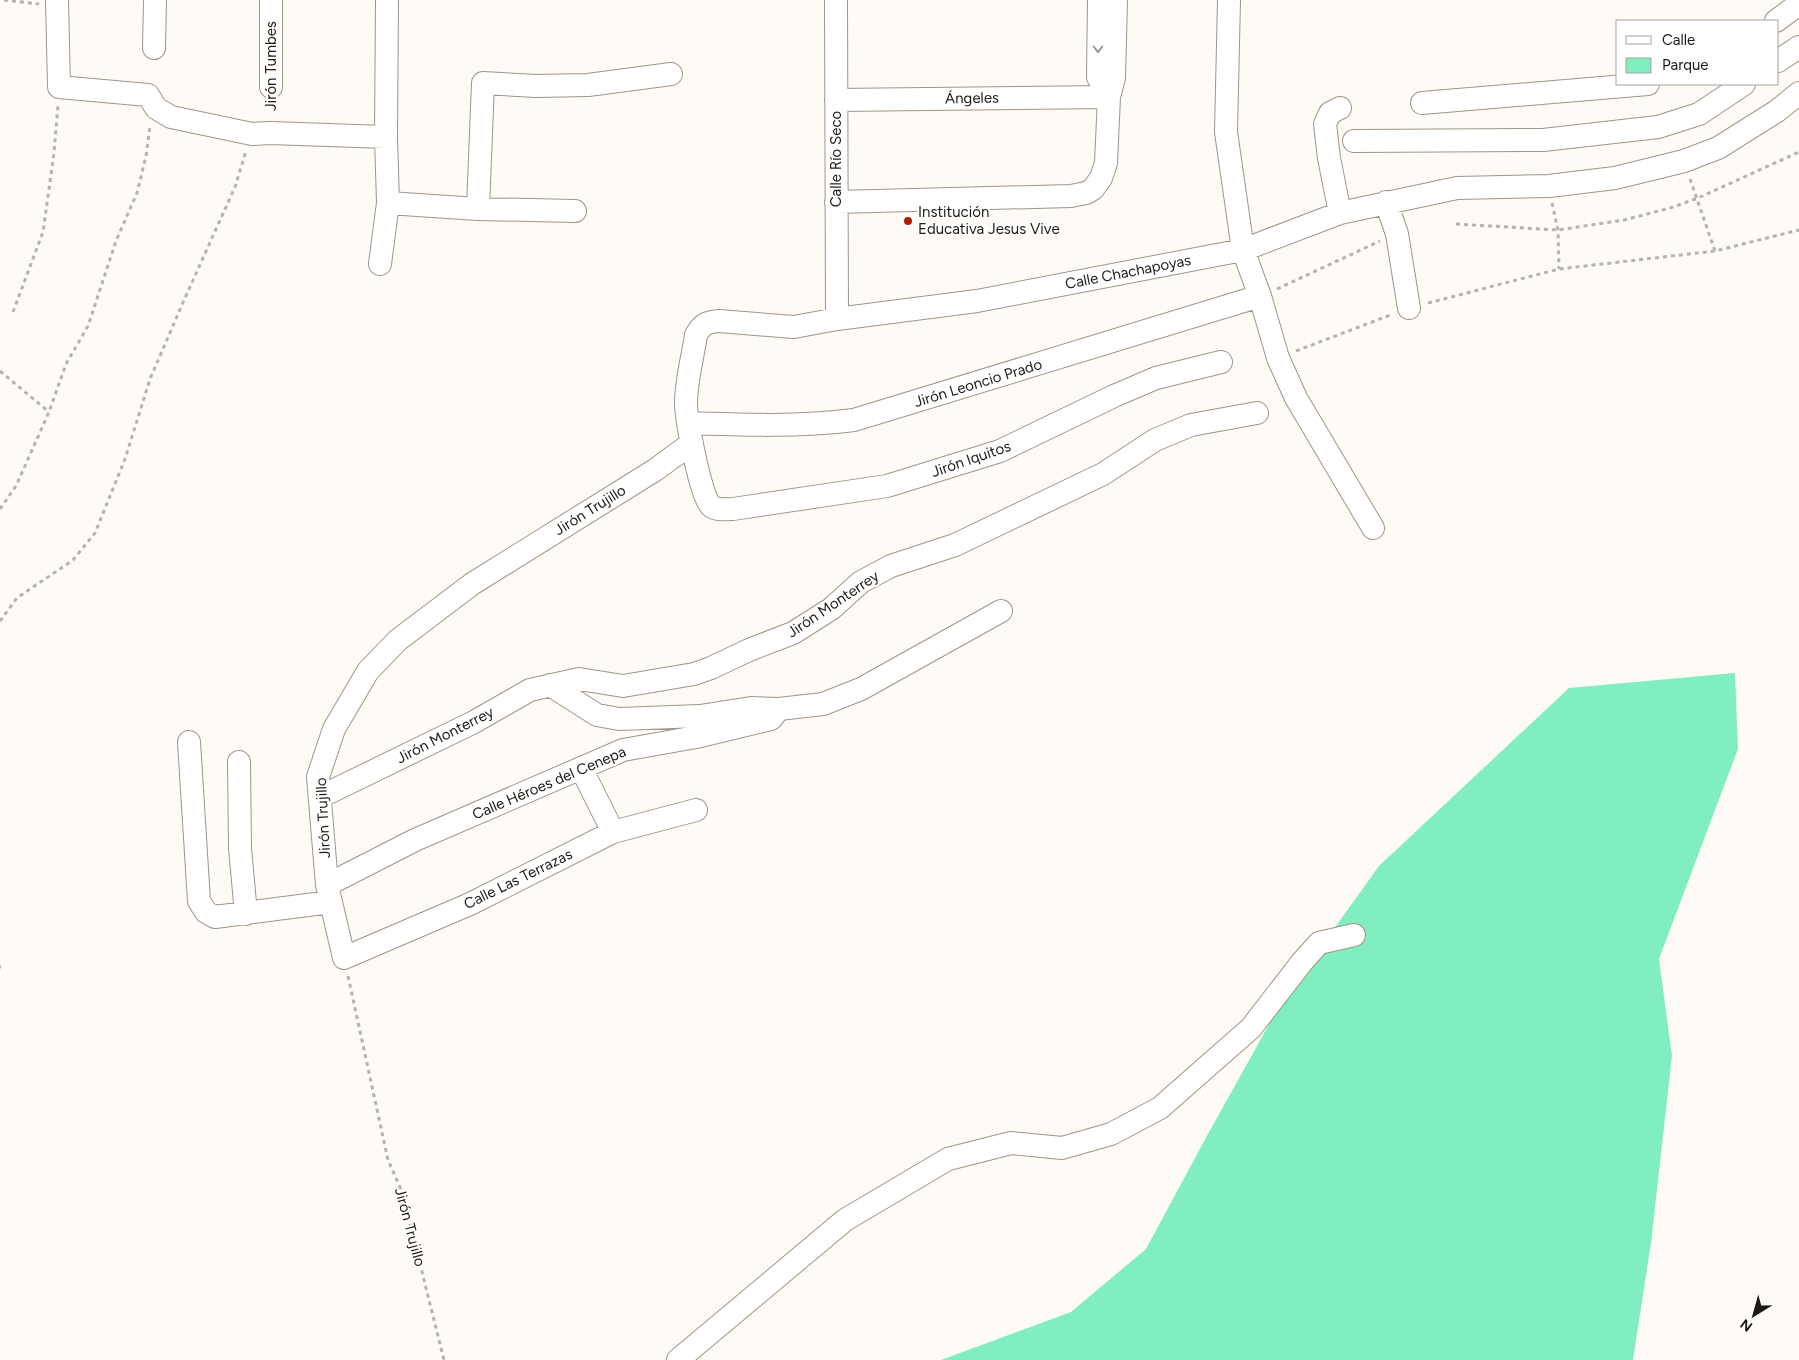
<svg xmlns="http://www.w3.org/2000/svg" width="1799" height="1360" font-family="Figtree,sans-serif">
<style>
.green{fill:#80eebe}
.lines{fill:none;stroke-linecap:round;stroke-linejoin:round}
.minor-casing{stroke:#9f9589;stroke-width:24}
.path{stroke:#b6b2ad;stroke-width:3;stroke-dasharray:4 4;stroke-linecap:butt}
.minor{stroke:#fff;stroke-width:22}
.oneway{stroke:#999895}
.poi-dot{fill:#ad1f00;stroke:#fff;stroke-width:2}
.labels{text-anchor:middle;stroke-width:4;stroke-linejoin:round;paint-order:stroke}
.street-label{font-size:15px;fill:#1d1914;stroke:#fff}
.poi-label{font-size:15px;fill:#1d1914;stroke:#fff;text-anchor:start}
</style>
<rect width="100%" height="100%" fill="#fefaf5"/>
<path class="green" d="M1735,673l3,76 -79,210 13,97 -21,187 -18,117h-692l130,-48 75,-63 62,-115 74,-133 97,-135 190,-178z"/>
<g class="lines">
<g class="minor-casing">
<path id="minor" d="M57,0l2,87 89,8 8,13 15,9 81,17 18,-1 116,4
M836,0l1,319
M1099,0l-1,77 11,20
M1229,0l-3,132 17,118 17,46 18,62 18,40 77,130
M1776,21l23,-17
M154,48l1,-48
M1778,61l21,-14
M271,87v-87
M836,100l273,-3
M1422,103l226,-19
M1340,108l-10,5 -5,11 4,34 11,55
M1354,141l189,-1 115,-13 41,-13 45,-30
M836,202l235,-6 15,-3 7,-4 8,-11 5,-15 3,-66 5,-19 2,-78
M1386,202l11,32 12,74
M388,203l90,6 97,2
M478,209l5,-126 53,3 52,-1 83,-11
M380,264l8,-61 -2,-66 1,-137
M1221,362l-65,16 -42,18 -114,55 -113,35 -154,23c-8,0 -15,2 -22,-3 -10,-7 -25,-88 -25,-103 0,-22 7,-47 10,-68 6,-11 11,-13 23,-14l75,6 43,-8 140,-18 266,-51 97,-37 117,-25 92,-2 66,-8 69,-17 34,-13 59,-37 22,-18
M688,423c55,2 112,4 166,-3l406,-124
M692,443l-37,27 -183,114 -74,56 -30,31 -34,58 -16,48 9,108 17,73 126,-54 143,-72 83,-22
M550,685l47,30 22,4 81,-3 51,-8 28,1 44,-5 38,-15 140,-78
M189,742l10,159 7,11 9,5 116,-15
M239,762l1,86 6,66
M581,768l32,64
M320,797l154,-75 56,-32 49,-11 44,7 71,-12 17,-6 38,-18 44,-17 38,-24 30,-27 30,-16 64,-21 148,-71 52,-34 36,-15 66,-12
M327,885l88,-45 208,-90 73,-13 75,-18 8,-10
M678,1360l167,-140 103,-61 63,-16 51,5 49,-14 49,-26 91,-80 51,-66 17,-19 35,-8"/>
</g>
<path class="path" d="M4,0l35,4
M1690,179l25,72
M1552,203l6,27 1,39
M1456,224l102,6 66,-10 46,-12 28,-10 101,-46
M1277,289l103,-48
M1428,303l131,-34 156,-18 84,-21
M13,312l30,-80 11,-79 4,-48
M1296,351l97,-37
M0,371l49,41
M0,509l16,-23 33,-74 17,-48 22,-38 28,-85 21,-48 9,-37 4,-30
M0,621l17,-23 56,-38 22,-27 30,-74 25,-80 35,-81 50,-111 11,-36
M0,967h1
M348,976l40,184 14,32 42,168"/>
<use href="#minor" class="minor"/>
</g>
<defs><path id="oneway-chevron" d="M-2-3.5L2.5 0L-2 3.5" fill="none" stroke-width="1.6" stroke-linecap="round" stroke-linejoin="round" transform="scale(1.25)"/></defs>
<use class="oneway" href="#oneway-chevron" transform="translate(1098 49) rotate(90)"/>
<circle class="poi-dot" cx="908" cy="221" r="5"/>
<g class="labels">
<g class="street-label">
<text transform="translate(271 66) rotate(-90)" y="5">Jirón Tumbes</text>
<text transform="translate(972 98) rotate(-1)" y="5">Ángeles</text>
<text transform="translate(836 159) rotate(-90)" y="5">Calle Río Seco</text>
<text transform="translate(1128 272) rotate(-11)" y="5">Calle Chachapoyas</text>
<text transform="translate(978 383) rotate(-17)" y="5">Jirón Leoncio Prado</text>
<text transform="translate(971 459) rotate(-19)" y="5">Jirón Iquitos</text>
<text transform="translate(590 510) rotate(-32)" y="5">Jirón Trujillo</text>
<text transform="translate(833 604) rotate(-34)" y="5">Jirón Monterrey</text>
<text transform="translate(445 735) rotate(-27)" y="5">Jirón Monterrey</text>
<text transform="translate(549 783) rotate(-23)" y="5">Calle Héroes del Cenepa</text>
<text transform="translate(323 818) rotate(-93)" y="5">Jirón Trujillo</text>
<text transform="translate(518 879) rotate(-26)" y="5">Calle Las Terrazas</text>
<text transform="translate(410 1227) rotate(75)" y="5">Jirón Trujillo</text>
</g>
<g class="poi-label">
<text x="918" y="217">Institución<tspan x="918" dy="17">Educativa Jesus Vive</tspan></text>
</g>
</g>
<rect x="1616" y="20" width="162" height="65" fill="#ffffff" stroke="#a5a3a1"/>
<rect x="1626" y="36" width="25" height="8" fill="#ffffff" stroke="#a5a3a1"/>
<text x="1662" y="45" font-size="15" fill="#1d1914">Calle</text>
<rect x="1626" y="58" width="25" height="15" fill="#80eebe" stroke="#a5a3a1"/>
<text x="1662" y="70" font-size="15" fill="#1d1914">Parque</text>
<g transform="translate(1754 1315) rotate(217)" stroke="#ffffff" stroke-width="4" paint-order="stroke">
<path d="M0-4L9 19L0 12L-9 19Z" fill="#1d1914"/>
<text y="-8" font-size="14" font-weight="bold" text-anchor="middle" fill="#1d1914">N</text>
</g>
</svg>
